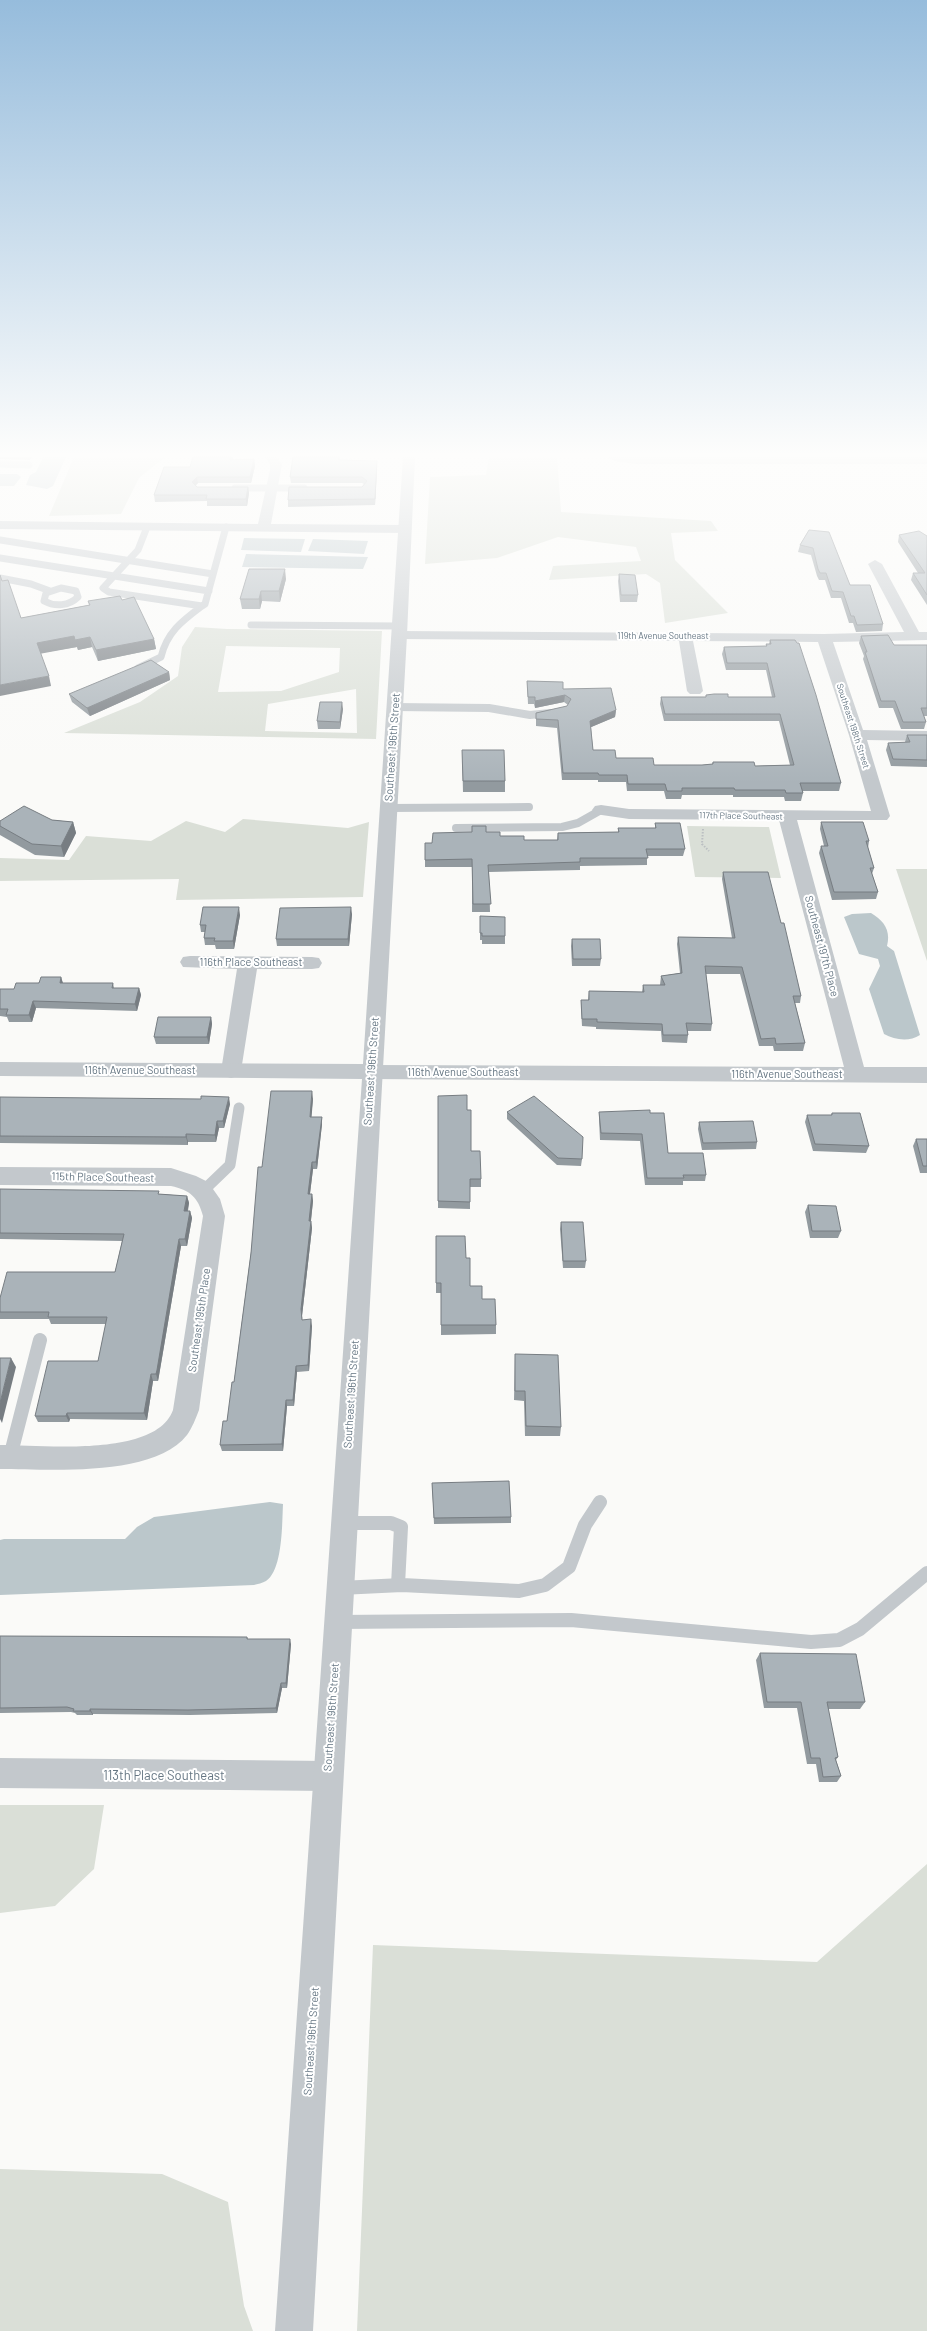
<svg xmlns="http://www.w3.org/2000/svg" width="927" height="2331" font-family="Barlow,sans-serif">
<style>
.green{fill:#dadfd7;fill-rule:evenodd}
.water{fill:#bbc7cb}
.lines{fill:none;stroke-linecap:round;stroke-linejoin:round}
.path{stroke:#bbbfc2;stroke-width:2;stroke-dasharray:1.5 1.5;stroke-linecap:butt}
.service-far3{stroke:#c3c8cc;stroke-width:7}
.service-far2{stroke:#c3c8cc;stroke-width:8}
.service-far1{stroke:#c3c8cc;stroke-width:11}
.service{stroke:#c3c8cc;stroke-width:14}
.minor{fill:#c3c8cc;fill-rule:evenodd}
.tertiary{fill:#c3c8cc;fill-rule:evenodd}
.wall{fill:#929a9f}
.shaded-wall{fill:#777d82}
.building{fill:#aab3b9;stroke:#777d82}
.labels{text-anchor:middle;stroke-width:4;stroke-linejoin:round;paint-order:stroke}
.far-street-label{font-size:9px;fill:#657683;stroke:#fff}
.street-label{font-size:11px;fill:#657683;stroke:#fff}
.near-street-label{font-size:13px;fill:#657683;stroke:#fff}
</style>
<rect width="100%" height="100%" fill="#fafaf8"/>
<path class="green" d="M74,457h91l-26,21 -18,36 -72,2z
M489,457h68l4,55 150,9 7,10 -47,2 4,27 53,53 -63,10 -5,-40 -14,-9 -97,6 4,-14 88,-5 -5,-14 -78,-10 -61,21 -72,6 5,-87 56,-2z
M195,627l32,2 155,2 -6,108 -312,-6 76,-31 38,-26 4,-29zM226,646l114,2 -1,24 -58,19 -63,1zM356,689l1,44 -92,-2 3,-27z
M243,819l105,9 21,-6 -6,75 -187,3 3,-21 -179,2v-23l69,2 17,-24 65,5 35,-20 39,11z
M687,826l82,1 12,51 -86,-1z
M896,869h31v92z
M0,1805h104l-10,64 -39,37 -55,7z
M927,1864v467h-570l16,-386 444,17z
M0,2169l162,5 66,28 16,104 9,25h-253z"/>
<path class="water" d="M43,457h23l-13,29 -6,3 -21,-4 4,-10 6,-3z
M0,474h17l4,3 -7,9h-14z
M244,538l61,1 -4,13 -60,-2z
M313,539l55,2 -4,13 -56,-3z
M246,554h1l121,3 -5,12 -121,-2z
M871,913c13,8 20,17 16,33l7,5 26,84c-11,7 -25,5 -36,-1l-15,-45 11,-23 -2,-7 -19,-5 -15,-37 8,-3z
M270,1502l13,2c-1,18 0,66 -17,77 -3,2 -9,3 -12,4l-254,10v-55l4,-1h121l12,-12 17,-10z"/>
<g class="lines">
<path class="path" d="M703,829l-1,15 7,7"/>
<path class="service-far3" d="M0,464l29,1
M235,488h69
M147,527l-9,23 -35,38 6,4 93,14 3,-2 21,-77
M0,540l213,34
M0,558l209,33
M0,578l31,6 19,7
M61,588l15,3 2,6c-9,9 -23,10 -34,4l2,-8z
M251,625l149,1
M138,668l23,-11c6,-25 21,-36 41,-51"/>
<path class="service-far2" d="M395,707l94,1 41,7 20,-2
M389,808l140,-1
M456,828l106,-1 16,-4 23,-13"/>
<path class="service-far1" d="M204,1190l26,-25 9,-57"/>
<path class="service" d="M10,1457l30,-117
M343,1523h48l10,4 -3,58
M340,1588l62,-3 117,6 26,-6 24,-18 16,-42 15,-23
M338,1622l233,-2 240,22 28,-2 21,-11 67,-56"/>
<path class="minor" d="M265,457h12l5,7 -11,60 134,1 7,4 -7,4 -405,-4v-8l258,3 12,-54v-6z
M608,457h319v7h-291l-22,-3z
M875,560l7,4 37,68h8v8l-94,2 30,88 64,1v10l-60,-1 23,76 -3,4h-90l67,247h63v16l-556,-4 -7,-2 -3,-5 3,-5 7,-2 473,2 -65,-247 -150,-1 -34,-5 -3,-4 3,-4 6,-1 28,4 242,2 -22,-76 -31,-93 -125,-1 10,50 -3,3h-10l-3,-3 -8,-50 -279,-2 -7,-4 7,-4 424,3 80,-2 -36,-68z
M190,956l122,1 7,1 3,5 -3,5 -7,1h-55l-16,102 -3,5 -7,2 -7,-2 -3,-5 16,-102 -54,-2 -3,-5 3,-5z
M0,1167l171,1 25,8 12,6 12,17 5,17 -26,194c-3,8 -7,18 -12,25 -34,43 -138,34 -187,34v-24c41,0 156,13 173,-35l30,-194c-5,-19 -13,-26 -32,-30l-171,-1z
M0,1758l328,3 11,4 4,11 -4,11 -11,4 -328,-3z"/>
<path class="tertiary" d="M403,457h12l-8,178 -94,1696h-38l87,-1252 -362,-3v-14l363,2z"/>
</g>
<path class="wall" d="M0,457h32l-2,3 -30,-1z
M293,457h47v3l37,7 -2,38 -87,2v-7l74,-13 2,-3 -2,-1h-71l-1,-6z
M254,459l1,7 -4,17h-53l-2,2 1,2h51l1,6 -2,13h-40v-5l-52,1 -1,-7 36,-28 43,-7z
M809,530l41,55 33,39 -1,7 -26,1 -3,-9h-4l-8,-25h-10l-6,-18h-6l-2,-4 -6,-21 -13,-3 2,-7z
M899,535l28,1v69l-16,-25 2,-7h5l-20,-31z
M619,574l19,21 -1,7h-17l-2,-21z
M286,579l-6,23 -18,-1 -2,8h-18l-2,-10z
M2,581l19,37 68,-13 -1,-4 34,-1 32,39 2,10 -58,12 -6,-14 -14,3 -1,-3 -37,6 11,33z
M861,636l33,9h33v71h-3l2,6 -2,7h-23l-8,-21h-14l-16,-49 1,-3 -5,-13z
M770,640l71,143 -2,8h-37l1,2 -2,8h-16l-1,-4h-51v-2h-51l-1,4h-15l-2,-8h-37l-1,-9h-28v-2h-36l-5,-52 -21,-2v-13l31,-7 1,-1 -4,-3 -29,6 -1,-4h-6l-1,-23 36,8 53,21 -1,7 -24,10 2,23 23,8 38,7h48l10,-1 1,-2 42,4 35,-1 -11,-44h-115l-4,-17 1,-7h45v-2l22,2h44l-6,-27h-40l-4,-16 2,-7 42,-1v-2h3z
M169,672l1,8 -80,36 -18,-14 -3,-8z
M343,709l-3,20h-22l-1,-8z
M907,735h20v32l-36,-1 -5,-16 2,-7 17,-1z
M462,750l43,31v11h-42z
M52,820l21,2 3,11 -12,24 -29,-2 -35,-20v-14z
M821,822l48,19 -1,7 6,20 -2,6 6,18 -2,7 -44,1 -13,-47 2,-7h3l-4,-17z
M655,823l30,26 -2,7h-36v9l-67,1v4l-91,2 1,40h-18v-45h-47v-7l7,-17 54,-11 14,4 24,4h33l1,-7 60,-1v-4h37z
M723,872l58,51 20,73 -1,7h-5l10,40 -2,8h-29l-1,-5h-14l-19,-72h-34l6,50 -1,7h-24l1,4 -1,8 -25,-1 -1,-11 -65,-2v-2l-14,-1 -1,-19v-7h7l1,-9 53,1 1,-7h17l1,-9 19,-3 -3,-29 1,-7 54,1 -10,-59z
M352,914l-3,32h-72l-1,-7z
M240,915l-6,34h-18l-1,-4h-10l-1,-7 1,-6h-4l-1,-7z
M480,916l25,20v8h-23v-4h-2z
M572,939l29,20 -1,7h-28l-1,-20z
M61,977l2,6h50l1,5h25l2,7 -4,16 -101,-3 -4,14h-23l-2,-5 -7,-1v-27h14z
M211,1017l1,7 -3,20h-53l-2,-7z
M438,1096l29,14 4,41 10,28v8h-11v22l-32,-1z
M0,1097l230,7 -6,24h-5l-3,14h-28v3l-188,-2z
M313,1099l-2,18h11v7l-5,45h-4l-3,25h2l1,7 -2,20 1,7 -10,88v4l10,6 -3,45 -12,1 -3,34h-7l-4,45h-61l-2,-6 7,-24 7,-39 28,-215z
M507,1112l75,47 -1,7 -24,-1 -50,-46z
M599,1112l51,1 18,40 38,22 -1,6h-22v4h-38l-5,-44 -40,-1 -1,-21z
M832,1113l37,33 -3,7 -53,-2 -8,-29 2,-7h24z
M699,1122l58,20 -1,7 -54,1 -4,-21z
M916,1139h11v34h-7l-7,-27z
M0,1189l160,5 27,2 2,7 -1,8h2l2,7 -5,28h-6l-22,130 -1,5h-5l-6,39 -77,-1 -1,3h-31l-3,-6 63,-55 8,-37h-55l-2,-5h-49v-21l115,-26 7,-31 -122,-2z
M808,1205l33,26 -3,7h-28l-5,-26z
M561,1222l25,39 -1,7h-22l-3,-39z
M466,1258l4,28 12,13 14,26v9l-55,1v-42h-5v-10z
M515,1354l46,73 -1,9h-35l-1,-35 -10,-1z
M432,1483l79,34v6l-77,1z
M0,1636l247,1 1,2 43,5 -4,44h-5l-5,25 -87,2 -97,-1v1h-16l-2,-2 -4,-1 -71,1z
M760,1653l105,49 -5,7h-32l10,48 -2,3 5,16 -4,6h-18l-3,-18h-9l-10,-56h-33l-8,-48z"/>
<path class="shaded-wall" d="M231,457h2l-2,9 -1,-6z
M254,459l1,7 -4,17 -1,-6z
M377,461v6l-2,38v-6z
M197,477l1,6 -5,5 -1,-6z
M248,487l1,6 -2,13 -1,-7z
M285,569l1,10 -6,23 -1,-11z
M261,591l1,10 -2,8 -1,-10z
M74,636l3,11 -38,7 -2,-11z
M90,637l2,10 -14,3 -3,-10z
M154,639l2,10 -58,12 -2,-11z
M169,672l1,8 -80,36 -3,-8z
M49,676l2,10 -51,10v-11z
M565,695l-1,7 -29,6v-7z
M342,702l1,7 -3,20v-7z
M616,710l-1,7 -26,11 1,-7z
M73,822l3,11 -12,24 -3,-11z
M239,907l1,8 -6,34 -1,-8z
M351,907l1,7 -3,32 -1,-7z
M61,977l2,7 -3,-1z
M139,988l2,7 -4,16 -2,-7z
M33,1001l3,7 -4,14 -3,-7z
M211,1017l1,7 -3,20 -2,-7z
M312,1091l1,8 -2,25 -1,-7z
M229,1097l1,7 -6,24 -1,-7z
M322,1117v7l-5,45 -1,-7z
M217,1121l2,7 -3,14 -1,-7z
M186,1134l2,8v3l-2,-8z
M312,1162l1,7 -4,32 -1,-7z
M312,1194l1,7 -3,27 -1,-7z
M187,1196l2,7 -3,15 -2,-7z
M190,1211l2,7 -5,28 -2,-7z
M311,1221l1,7 -10,88 1,10 -2,-17z
M179,1239l2,7 -23,135 -2,-7z
M311,1319l1,7 -3,45 -1,-6z
M11,1358l5,9 -14,56 -2,-4v-16z
M296,1366l1,6 -3,34 -1,-6z
M151,1374l2,7 -6,39 -3,-7z
M286,1400l1,6 -4,45 -1,-7z
M67,1413l3,6 -1,3 -3,-6z
M290,1639l1,5 -4,44 -1,-5z
M281,1683l1,5 -5,25 -1,-5z
M90,1709l3,5v1l-3,-4z"/>
<path class="building" d="M193,457h38l-1,3 24,-1 -4,18h-53l-5,5 5,5h51l-2,12h-40l1,-4h-53l10,-28h26z
M293,457h46v3l38,1 -2,38 -87,1 1,-13h73l5,-6 -5,-4h-72z
M809,530l20,2 21,53h20l13,39 -26,1 -3,-9h-3l-8,-24 -11,-1 -6,-18h-6l-2,-4 -5,-21 -13,-3z
M919,531l8,5v59l-14,-22h12l-26,-38z
M249,569h36l-6,22h-18l-2,8h-19z
M619,574l16,1 3,20h-17z
M0,575l2,6 6,-1 13,38 69,-13 -2,-4 32,-5 2,4 12,-3 20,42 -58,11 -6,-13 -15,3 -1,-4 -37,7 12,33 -49,9z
M888,635l6,10h33v63h-6l5,14h-23l-8,-21h-14l-16,-49h2l-6,-16z
M770,640h25l2,3h2l17,52 25,88h-41l3,10h-17l-1,-3h-50l-1,-2h-52v3h-15l-2,-7h-37l-1,-9h-28l-1,-2h-35l-5,-53 -22,-1v-6l31,-7 4,-7 -6,-4 -30,6v-4h-7l-1,-16 36,1v7l48,-1 5,22 -26,11 3,29h22l1,8h37l1,7h48l11,-1v-2h41l1,4 39,-1 -14,-51h-115l-4,-17h45v-2l8,-1h14v3h47l-8,-34h-40l-3,-16 43,-1 -1,-2h5z
M151,660l18,12 -82,36 -18,-14z
M320,702h22l-2,20 -23,-1z
M907,735h20v25l-34,-1 -5,-16 22,-1z
M462,750h42l1,31h-42z
M24,806l28,14 21,2 -12,24 -29,-2 -32,-18v-5z
M821,822h42l6,19h-3l8,27h-4l8,24h-44l-13,-46h7z
M655,823h25l5,26h-39l2,9h-68v4l-92,3 3,39h-18l-1,-45 -47,1v-17h7l1,-10 39,-1v-6h14v6h14v4h24v4h34v-7l61,-1 -1,-4h38z
M723,872h45l13,51h3l17,73h-8l12,47 -29,1 -1,-6 -14,1 -19,-72 -37,-1 7,58 -26,-1 2,12h-25l-1,-11 -65,-2v-3h-15l-1,-19h8v-9l55,1 -1,-7h22l-4,-9 21,-3 -4,-36 57,1z
M203,907h36l-6,34h-19l1,-3h-11l2,-13h-6z
M351,907l-3,32h-72l4,-31z
M480,916l25,1v19h-23v-3h-2z
M572,939h28l1,20h-28z
M41,977h20l-1,6h53l-1,5h27l-4,16 -102,-3 -4,14h-23l2,-6h-8v-20h14l2,-6h23z
M158,1017h53l-4,20h-53z
M271,1091h41l-2,26h12l-6,45h-4l-4,32h4l-3,27h2l-10,88 1,11 9,-1 -3,46 -12,1 -3,34h-7l-4,44 -62,1 3,-24h4l5,-39h2l17,-129 7,-86h4z
M467,1095v15h4v41h9l1,28h-11v23l-32,-1v-105z
M201,1096l28,1 -6,24h-6l-2,14 -29,-1v3l-186,-1v-39l201,2z
M534,1096l49,41 -1,22 -24,-1 -51,-46z
M650,1110v3h14l4,40h35l3,22h-23l1,3h-37l-5,-44 -41,-1 -2,-21z
M832,1113h28l9,33 -54,-2 -8,-29h25z
M753,1121l4,21 -54,1 -4,-21z
M916,1139h11v27h-4z
M0,1189l159,2 -1,3 29,2 -3,15h6l-5,28h-6l-22,131 -1,4h-5l-7,39h-77l-1,3h-31l13,-55h50l9,-44h-59l1,-5h-49v-14l7,-26h108l9,-38 -124,-1z
M808,1205l28,1 5,25h-29z
M561,1222h22l3,39h-23z
M436,1236h29l1,22h4v28h12v13h13l1,26h-55v-42h-5z
M515,1354l43,1 3,72 -35,-1 -1,-35h-10z
M0,1358h11l-11,45z
M509,1481l2,36 -77,1 -2,-35z
M0,1636l247,1v2h43l-4,44h-5l-5,25 -88,2 -98,-1v2h-17l1,-2 -7,-2 -67,1z
M760,1653l96,1 9,48h-38l11,55 -3,1 6,18 -18,1 -3,-19h-9l-10,-56h-34z"/>
<linearGradient id="sky" x2="0" y2="1"><stop stop-color="#96bcdc"/><stop offset="0.58" stop-color="#fdfdfc"/><stop offset="1" stop-color="#fdfdfc" stop-opacity="0"/></linearGradient>
<rect width="927" height="783" fill="url(#sky)"/>
<g class="labels">
<g class="far-street-label">
<text x="663" y="639">119th Avenue Southeast</text>
<text transform="translate(853 726) rotate(72)" y="3">Southeast 198th Street</text>
<text transform="translate(741 816) rotate(1)" y="3">117th Place Southeast</text>
</g>
<g class="street-label">
<text transform="translate(392 747) rotate(-86)" y="4">Southeast 196th Street</text>
<text transform="translate(822 946) rotate(75)" y="4">Southeast 197th Place</text>
<text x="251" y="966">116th Place Southeast</text>
<text x="140" y="1074">116th Avenue Southeast</text>
<text transform="translate(371 1071) rotate(-86)" y="4">Southeast 196th Street</text>
<text x="463" y="1076">116th Avenue Southeast</text>
<text x="787" y="1078">116th Avenue Southeast</text>
<text transform="translate(103 1177) rotate(1)" y="4">115th Place Southeast</text>
<text transform="translate(199 1320) rotate(-82)" y="4">Southeast 195th Place</text>
<text transform="translate(351 1394) rotate(-86)" y="4">Southeast 196th Street</text>
<text transform="translate(331 1717) rotate(-86)" y="4">Southeast 196th Street</text>
<text transform="translate(311 2041) rotate(-86)" y="4">Southeast 196th Street</text>
</g>
<g class="near-street-label">
<text x="164" y="1780">113th Place Southeast</text>
</g>
</g>
</svg>
